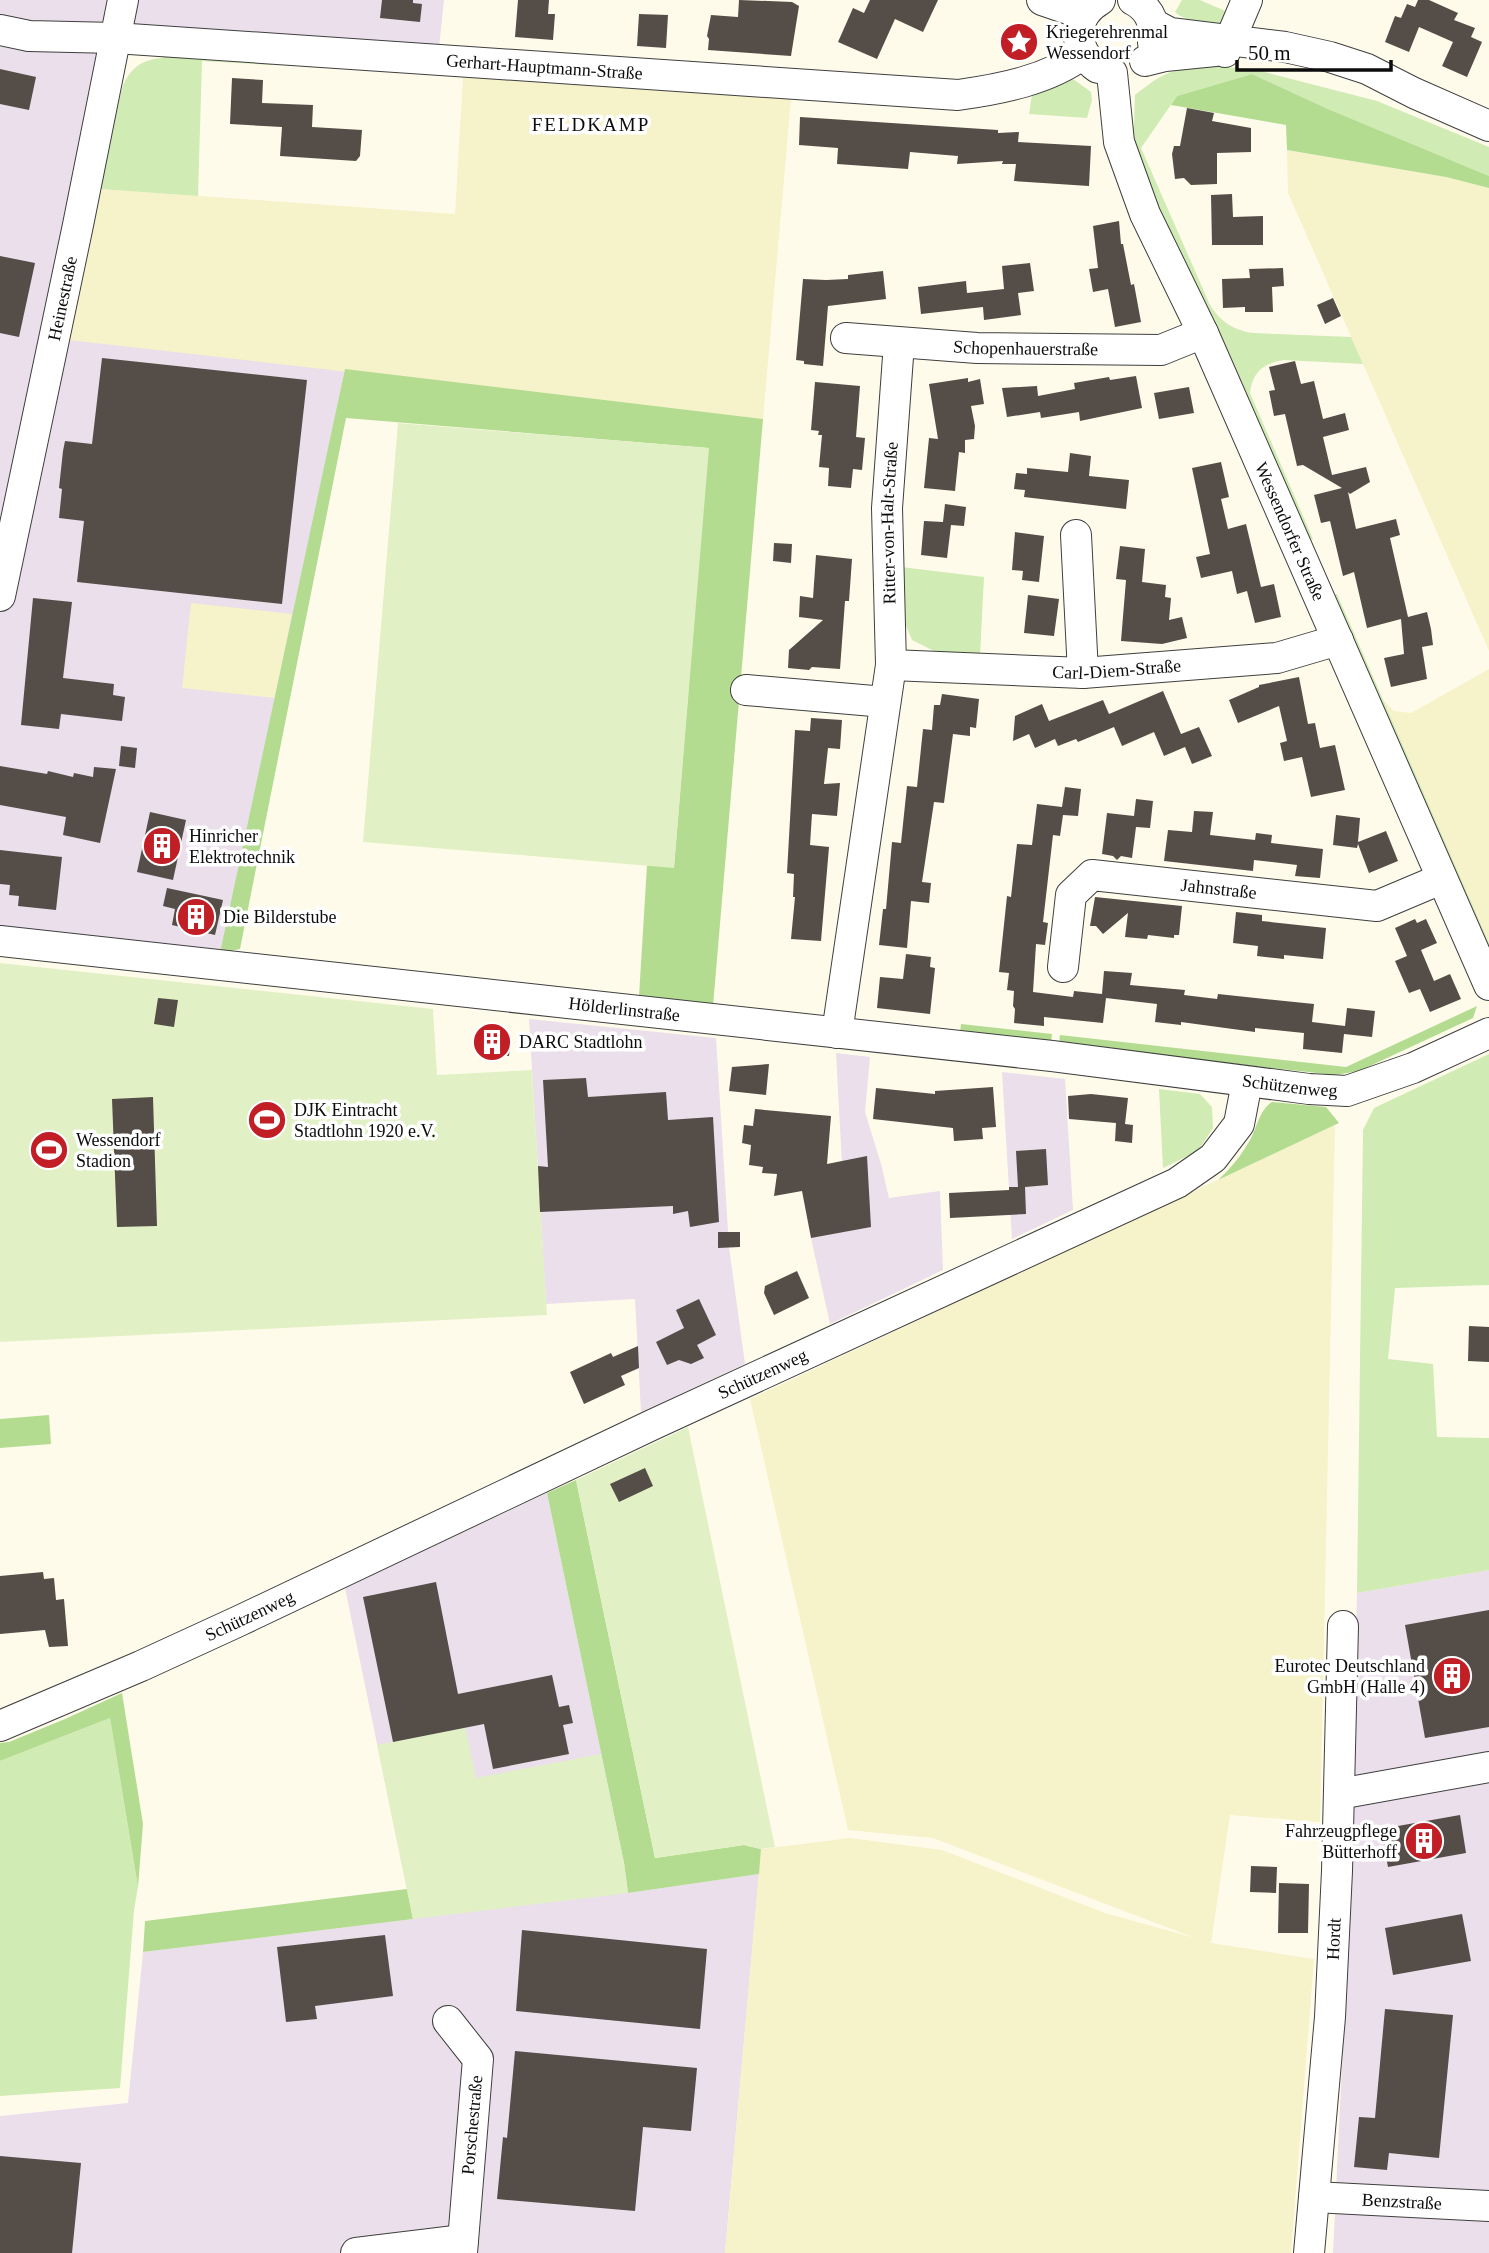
<svg xmlns="http://www.w3.org/2000/svg" width="1489" height="2253" font-family="Georgia,serif">
<style>
.industrial{fill:#eadfeb}
.farmland{fill:#f6f2ca}
.green{fill:#d0ebb3}
.forest{fill:#b3dc91}
.pitch{fill:#e2f1c5}
.building{fill:#554d48}
.lines{fill:none;stroke-linecap:round;stroke-linejoin:round}
.minor-casing{stroke:#3f3f3f;stroke-width:32}
.minor{stroke:#fff;stroke-width:30}
.labels{text-anchor:middle;stroke-width:7;stroke-linejoin:round;paint-order:stroke}
.poi-label{font-size:18px;fill:#0c0c0c;stroke:#fff;text-anchor:start}
.street-label{font-size:18px;fill:#0c0c0c;stroke:#fff}
.neighbourhood-label{font-size:19px;letter-spacing:2px;fill:#0c0c0c;stroke:#fff}
</style>
<rect width="100%" height="100%" fill="#fffbeb"/>
<path class="industrial" d="M0,0h444l-5,48 -308,-19 -31,160 245,180 -123,607 -222,-25z
M529,1019l187,19 13,209 16,117 -104,48 -6,-113 -89,5z
M836,1053l34,4 -5,55 16,52 8,34 51,-7 3,79 -113,54 -19,-86 32,-55z
M1002,1072l63,7 8,131 -61,29z
M547,1493l77,370 4,30 131,-19 -34,379h-725v-137l128,-13 15,-151 270,-33 -68,-331z
M1489,1570v683h-156l12,-251 12,-409z"/>
<path class="farmland" d="M463,77l328,22 -28,320 -695,-79 32,-151 355,25z
M1287,150l159,27 43,11v463l-201,-458z
M191,603l101,11 -17,84 -93,-10z
M1489,669v274l-106,-243 11,11 17,2z
M1335,1125l-15,697 -90,-7 -19,128 103,16 -23,294h-566l36,-404 89,-11 92,12 163,63 90,25 -262,-100 -85,-8 -98,-431z"/>
<path class="green" d="M1182,0h18l30,13 -7,10c-15,0 -36,0 -48,-11z
M167,51l105,1v13l-70,-4 -4,135 -98,-7 22,-101c8,-20 19,-28 40,-30z
M1212,66l41,3 124,32 112,46v29l-161,-67 -76,-35 -75,22 -36,52 69,157c11,17 23,25 43,28l98,4 12,27 -79,-4c-21,3 -32,13 -34,33l63,146 -3,1 24,55 3,-1 152,349v24l-360,-826 5,-16 1,-30c32,-25 37,-26 77,-29z
M1073,79l18,13 1,8 -5,18 -58,-4 3,-20z
M901,567l83,10 -4,79 -46,-5 -22,-11 -10,-24z
M1489,1054v231l-94,3 -7,71 45,5 4,73 52,1v132l-132,23 6,-463 11,-22z
M1159,1089l41,5 12,13 1,21 -15,23 -35,17z
M110,1718l28,169 -4,23 -14,178 -120,8v-335z"/>
<path class="forest" d="M1252,74l76,35 161,67v12l-43,-11 -159,-27 -1,-25 -115,-20 6,-9z
M345,369l418,50 -50,587 -74,-10 8,-131 27,2 34,-419 -362,-30 -106,531 -20,4z
M1477,1006l-4,12 -114,53 -24,4 -276,-31 1,-9 286,32z
M961,1024l91,10 -1,9 -91,-10z
M1272,1102l54,5 13,16 -121,57c13,-12 23,-24 32,-40 7,-12 9,-30 22,-38z
M49,1415l2,29 -51,4v-29z
M576,1480l79,378 89,-13 17,4 -2,25 -131,19 -4,-30 -77,-370z
M122,1693l21,131 -5,63 -28,-169 -110,43v-18l9,-1 56,-23z
M407,1889l6,30 -270,33 2,-31z"/>
<path class="pitch" d="M398,423l311,25 -35,420 -311,-26z
M0,963l433,46 4,66 95,-5 15,245 -547,27z
M688,1427l87,420 -14,2 -17,-4 -89,13 -79,-378z
M465,1727l11,51 125,-24 23,109 4,30 -215,26 -36,-174z"/>
<path class="building" d="M382,0h31v3l9,1 -2,18 -40,-4z
M518,0h31l-1,14h7l-2,26 -38,-3z
M739,0l53,2 7,4 -8,50 -83,-6 1,-11 -2,-3 4,-21 27,2z
M870,0h68l-15,32 -28,-13 -18,40 -39,-17 15,-34 11,5z
M1418,0h11l29,13 -4,7 21,8 -4,9 11,5 -15,35 -25,-11 11,-24 -34,-15 -10,25 -24,-10 10,-26 6,2 6,-14 8,3z
M639,14l29,1 -2,33 -29,-2z
M0,69l36,8 -7,33 -29,-6z
M232,78l31,2 -1,23 51,2 -1,22 50,3 -2,26 -4,5 -76,-5 2,-29 -52,-3z
M1187,108l27,5 -2,8 39,7v24l-34,1v31l-26,1 -7,-7 -9,1 -3,-25 2,-8h6z
M800,117l198,13v3l21,-1 -1,10 73,4 -2,40 -75,-5 2,-17h-14l1,-3 -46,3 1,-8 -48,-4 -2,17 -71,-5 1,-16 -39,-3z
M1232,194l1,23 30,-1v29h-51l-1,-50z
M1119,221l2,23h2l8,41 3,-1 7,38 -26,5 -7,-38 -15,3 -4,-23 9,-1 -5,-42z
M0,256l35,7 -16,74 -19,-4z
M1030,263l4,28 -16,2 3,22 -37,5 -1,-13 -62,7 -3,-27 48,-6 1,12 37,-4 -2,-23z
M1283,268l1,18 -12,1 1,25h-28v-5l-22,1 -1,-29 28,-1 -1,-9z
M883,271l3,28 -58,7 -5,60 -19,-2v-3l-8,-1 7,-81 23,1 22,-1v-4z
M1333,298l8,18 -16,8 -8,-19z
M102,358l205,22 -25,224 -205,-22 7,-61 -25,-3 3,-29 -3,-1 4,-37 2,-10 27,3z
M1295,361l6,23 13,-3 9,38 22,-6 4,17 -26,7 9,38 34,-8 4,15 -20,12 -2,-2 8,37 40,-10 4,16 -10,3 18,79 19,-5 4,17 2,16 -11,2 5,32 -36,8 -7,-29 20,-4 -3,-35 -34,9 -13,-56 -11,4 -13,-55 -9,2 -7,-28 28,-7 -39,-23 -6,1 -12,-52 -11,2 -5,-25 6,-1 -6,-23z
M1136,376l6,32 -62,13 -1,-9 -38,6 -1,-6 -33,5 -5,-29 35,-2 1,10 37,-7 -1,-6 35,-6 1,3z
M968,378v4l12,-3 4,25 -13,2 4,20 -1,13 -9,1v13l-6,-1 -4,39 -31,-3 5,-50 9,1 -9,-55z
M815,382l45,4 -4,51 9,1 -3,32 -9,-1 -2,19 -23,-2 1,-18 -10,-1 3,-32h-4l1,-4 -8,-1z
M1189,387l5,26 -35,6 -5,-26z
M1070,453l21,3 -2,20 40,4 -3,29 -102,-12 1,-7 -11,-1 2,-16 11,1v-6l41,4z
M1221,462l8,35 -8,2 7,30 18,-5 15,63 13,-3 7,33 -26,6 -8,-32 -10,3 -5,-23 -31,7 -5,-21 14,-3 -18,-86z
M945,504l21,3 -2,19 -13,-1 -4,33 -26,-3 3,-34 19,1z
M1015,532l29,4 -5,46 -17,-2 1,-9 -11,-1z
M774,543l18,1 -1,19 -18,-2z
M1120,546l25,3 -3,33 24,3 -1,12 6,1 -2,22 13,-3 5,21 -25,6 -41,-3 5,-61 -10,-1z
M816,555l36,4 -3,42h-4l-5,68 -28,-2 -3,3 -21,-2 1,-18 34,-30 -24,-3 1,-21 13,2z
M1028,595l31,4 -5,37 -30,-3z
M33,598l39,4 -9,76 51,6 -1,11 12,2 -3,24 -61,-7 -2,15 -38,-4z
M1299,677l9,47 7,-1 5,25 15,-3 10,45 -34,7 -9,-40 -18,4 -4,-18 7,-2 -8,-35 -41,17 -9,-23 30,-13v-2z
M1163,691l18,43 18,-7 13,29 -20,8 -7,-17 -21,9 -10,-24 -32,14 -8,-19 -36,15 -2,-3 -18,7 -3,-7 -20,9 -6,-14 -16,7 2,-25 27,-12 7,17 54,-21 6,14z
M942,694l37,5 -3,29 -6,-1v9l-17,-2 -9,69 -10,-1 -12,80 9,1 -2,20 -18,-2 -4,47 -28,-3 4,-36h3l6,-67 9,1 6,-57 10,1 6,-58 9,1 2,-25h6z
M811,718l31,2 -2,29 -12,-1 -4,36 16,-1 -3,33 -25,-2 -2,31 19,2 -8,94 -30,-2 4,-42h-2l1,-23 -7,-1 8,-143 15,1z
M121,746l16,2 -2,20 -16,-2z
M0,766l47,8 1,-3 25,6 1,-4 19,4 1,-10 22,2 -16,74 -37,-8 3,-18 -66,-12z
M1065,787l16,2 -3,27 -15,-1 -3,21 -7,-1 -10,87 5,1 -3,22 -9,-1 -3,48 40,5 1,-6 28,3 2,-23 28,2 -2,12 55,5 -1,5 33,4 1,-5 96,10 -2,18 33,4 2,-18 28,3 -3,26 -28,-3 -2,19 -39,-4 1,-16 -49,-5v4l-74,-10v3l-26,-3 2,-18 -51,-6 -3,25 -59,-6v9l-30,-3 1,-14 -2,-3 1,-15 -7,-1 2,-17 -10,-1 8,-76 4,1 6,-53 15,1 5,-41 25,3z
M1136,799l17,2 -3,27 -14,-1 -4,31 -11,-2 -4,4 -4,-4 -11,-2 5,-41 27,3z
M1194,811l19,1 -3,23 45,5 1,-7 16,2 -1,8 52,6 -3,29 -25,-2 2,-11 -43,-5 -1,11 -89,-10 4,-31 24,2z
M150,812l36,8 -13,60 -36,-8z
M1336,815l24,3 -2,24 28,-11 12,30 -29,12 -11,-29 -1,4 -24,-3z
M0,850l62,7 -6,53 -38,-4 1,-10 -10,-1 1,-10 -10,-1z
M167,888l56,12 -8,35 -43,-10 3,-16 -12,-3z
M1095,897l87,9 -3,29h-5v3l-26,-3 -1,4 -22,-2 3,-24 -25,21 -7,-8h-6z
M1236,912l26,3v6l64,7 -3,31 -39,-4v4l-27,-3 1,-10 -25,-3z
M1415,919l2,4 9,-4 11,24 -16,7 13,31 16,-7 11,25 -31,13 -10,-23 -11,4 -14,-32 12,-5 -12,-28z
M906,954l25,3 -1,10 5,1 -5,46 -53,-6 3,-31 23,2z
M158,998l20,2 -4,27 -20,-3z
M491,1034l20,2 -2,20 -20,-2z
M769,1064l-3,31 -37,-4 3,-24z
M586,1078l2,19 78,-5 2,28 45,-3 6,105 -29,5 -2,-16 -15,3v-8l-133,6 -2,-46 10,1 -5,-87z
M993,1087l3,40 -14,1 1,11 -29,2 -1,-13 -80,-9 3,-31 59,6v-3z
M1091,1094l37,4 -3,26 8,1 -1,18 -17,-2 1,-18 -47,-4 -1,-23z
M153,1097l4,129 -40,1 -5,-128z
M755,1109l76,7 -4,48 40,-8 4,71 -60,11 -9,-47 -28,5 3,-22 -15,-1 1,-6 -14,-2 2,-20 -9,-2 2,-18 9,1z
M1046,1149l2,36 -23,2 1,27 -76,4 -1,-25 60,-3v-3h9l-2,-36z
M718,1232h22v15l-22,1z
M797,1271l12,27 -35,17 -10,-22 1,-7z
M699,1299l17,36 -19,10 7,13 -13,6 -12,-4 -12,5 -11,-23 28,-14 -8,-18z
M1469,1326l20,1v35l-21,-1z
M638,1346l1,22 -18,8 4,9 -41,19 -14,-32 41,-19 2,4z
M645,1468l8,18 -34,16 -9,-18z
M43,1572l1,7 10,-1 2,22 8,-1 4,47 -19,1 -4,-17 -45,4v-58z
M436,1582l22,112 94,-19 7,32 10,-2 4,18 -10,2 6,29 -76,15 -9,-45 -91,18 -30,-145z
M1489,1610v117l-64,11 -20,-113z
M1460,1815l6,38 -78,14 -7,-38z
M1251,1866l26,1 -1,26 -26,-1z
M1279,1883l30,1 -1,49h-30z
M1462,1914l9,47 -78,14 -8,-47z
M522,1930l185,19 -7,80 -184,-18z
M385,1935l8,61 -78,10 2,13 -31,3 -9,-75z
M1385,2009l68,6 -14,143 -50,-5 -2,17 -33,-3 5,-50 16,1z
M515,2051l182,17 -6,63 -48,-4 -8,84 -138,-12 6,-62 4,1z
M0,2156l81,7 -9,90h-72z"/>
<g class="lines">
<g class="minor-casing">
<g id="minor">
<path d="M1042,0l41,14"/>
<path d="M1133,0c18,9 23,25 20,43"/>
<path d="M1153,24l17,9 115,14 45,10 37,12 47,24 75,33"/>
<path id="s1" d="M0,30l29,6 86,2 843,57c43,-6 90,-15 125,-41"/>
<path d="M1225,52l22,-52"/>
<path d="M1145,61l20,-5 50,-5"/>
<path d="M1098,68c-26,-18 -26,-52 2,-68"/>
<path id="s2" d="M1112,73l7,69 26,72 58,119 286,652"/>
<path id="s3" d="M846,338l131,10 184,2 42,-17"/>
<path d="M1076,535l7,138"/>
<path id="s4" d="M0,596l78,-371 45,-225"/>
<path id="s5" d="M891,665l192,8 194,-15 61,-18"/>
<path d="M746,690l139,12"/>
<path id="s6" d="M0,941l1052,115 257,33 38,2 66,-23 76,-35"/>
<path id="s7" d="M1063,967l8,-72 21,-20 285,31 64,-27"/>
<path id="s8" d="M837,1033l54,-368 -4,-157 12,-165"/>
<path id="s9" d="M0,1726l141,-60 98,-45 415,-197 523,-241 36,-25 26,-34 8,-42"/>
<path d="M1339,1794l150,-27"/>
<path d="M448,2021l30,38 -16,194"/>
<path id="s10" d="M1314,2197l175,9"/>
<path d="M356,2253l107,-13"/>
<path id="s11" d="M1309,2253l21,-236 7,-146 6,-245"/>
</g>
</g>
<use href="#minor" class="minor"/>
</g>
<defs>
<g id="sight-disc" transform="scale(2.0125)"><circle r="9.5" fill="#c21e26" stroke="#fff"/><path d="M0-6L1.8-2.2L6-1.7L2.9 1.2L3.7 5.4L0 3.3L-3.7 5.4L-2.9 1.2L-6-1.7L-1.8-2.2Z" fill="#fff"/></g>
<g id="building-disc" transform="scale(2.0125)"><circle r="9.5" fill="#c21e26" stroke="#fff"/><path d="M-4-6H4V6H1V3H-1V6H-4ZM-2.5-4.3h1.7v1.8h-1.7ZM.8-4.3h1.7v1.8H.8ZM-2.5-1h1.7V.8h-1.7ZM.8-1h1.7V.8H.8Z" fill="#fff"/></g>
<g id="stadium-disc" transform="scale(2.0125)"><circle r="9.5" fill="#c21e26" stroke="#fff"/><path d="M0-5a6.5 5 0 1 0 0 10a6.5 5 0 1 0 0-10ZM-3.5-1.8h7v3.6h-7Z" fill="#fff"/></g>
</defs>
<g fill-rule="evenodd">
<use href="#sight-disc" x="1019" y="42"/>
<use href="#building-disc" x="162" y="846"/>
<use href="#building-disc" x="196" y="917"/>
<use href="#building-disc" x="492" y="1042"/>
<use href="#stadium-disc" x="267" y="1120"/>
<use href="#stadium-disc" x="49" y="1150"/>
<use href="#building-disc" x="1452" y="1676"/>
<use href="#building-disc" x="1424" y="1841"/>
</g>
<g class="labels">
<g class="poi-label">
<text x="1046" y="38">Kriegerehrenmal<tspan x="1046" dy="21">Wessendorf</tspan></text>
<text x="189" y="842">Hinricher<tspan x="189" dy="21">Elektrotechnik</tspan></text>
<text x="223" y="923">Die Bilderstube</text>
<text x="519" y="1048">DARC Stadtlohn</text>
<text x="294" y="1116">DJK Eintracht<tspan x="294" dy="21">Stadtlohn 1920 e.V.</tspan></text>
<text x="76" y="1146">Wessendorf<tspan x="76" dy="21">Stadion</tspan></text>
<text x="1425" y="1672" text-anchor="end">Eurotec Deutschland<tspan x="1425" dy="21">GmbH (Halle 4)</tspan></text>
<text x="1397" y="1837" text-anchor="end">Fahrzeugpflege<tspan x="1397" dy="21">Bütterhoff</tspan></text>
</g>
<g class="street-label">
<text dy="6" stroke="none"><textPath href="#s1" startOffset="546">Gerhart-Hauptmann-Straße</textPath></text>
<text dy="6" stroke="none"><textPath href="#s4" startOffset="304">Heinestraße</textPath></text>
<text dy="6" stroke="none"><textPath href="#s3" startOffset="180">Schopenhauerstraße</textPath></text>
<text dy="6" stroke="none"><textPath href="#s8" startOffset="514">Ritter-von-Halt-Straße</textPath></text>
<text dy="6" stroke="none"><textPath href="#s2" startOffset="495">Wessendorfer Straße</textPath></text>
<text dy="6" stroke="none"><textPath href="#s5" startOffset="226">Carl-Diem-Straße</textPath></text>
<text dy="6" stroke="none"><textPath href="#s7" startOffset="229">Jahnstraße</textPath></text>
<text dy="6" stroke="none"><textPath href="#s6" startOffset="628">Hölderlinstraße</textPath></text>
<text dy="6" stroke="none"><textPath href="#s6" startOffset="1298">Schützenweg</textPath></text>
<text dy="6" stroke="none"><textPath href="#s9" startOffset="840">Schützenweg</textPath></text>
<text dy="6" stroke="none"><textPath href="#s9" startOffset="273">Schützenweg</textPath></text>
<text dy="6" stroke="none"><textPath href="#s11" startOffset="315">Hordt</textPath></text>
<text transform="translate(472 2125) rotate(-85)" y="6">Porschestraße</text>
<text dy="6" stroke="none"><textPath href="#s10" startOffset="88">Benzstraße</textPath></text>
</g>
<g class="neighbourhood-label">
<text x="591" y="131">FELDKAMP</text>
</g>
</g>
<path d="M1237 60v10h154v-10" fill="none" stroke="#0c0c0c" stroke-width="3.5"/>
<text x="1248" y="60" font-size="21" fill="#0c0c0c" stroke="#ffffff" stroke-width="5" paint-order="stroke">50 m</text>
</svg>
